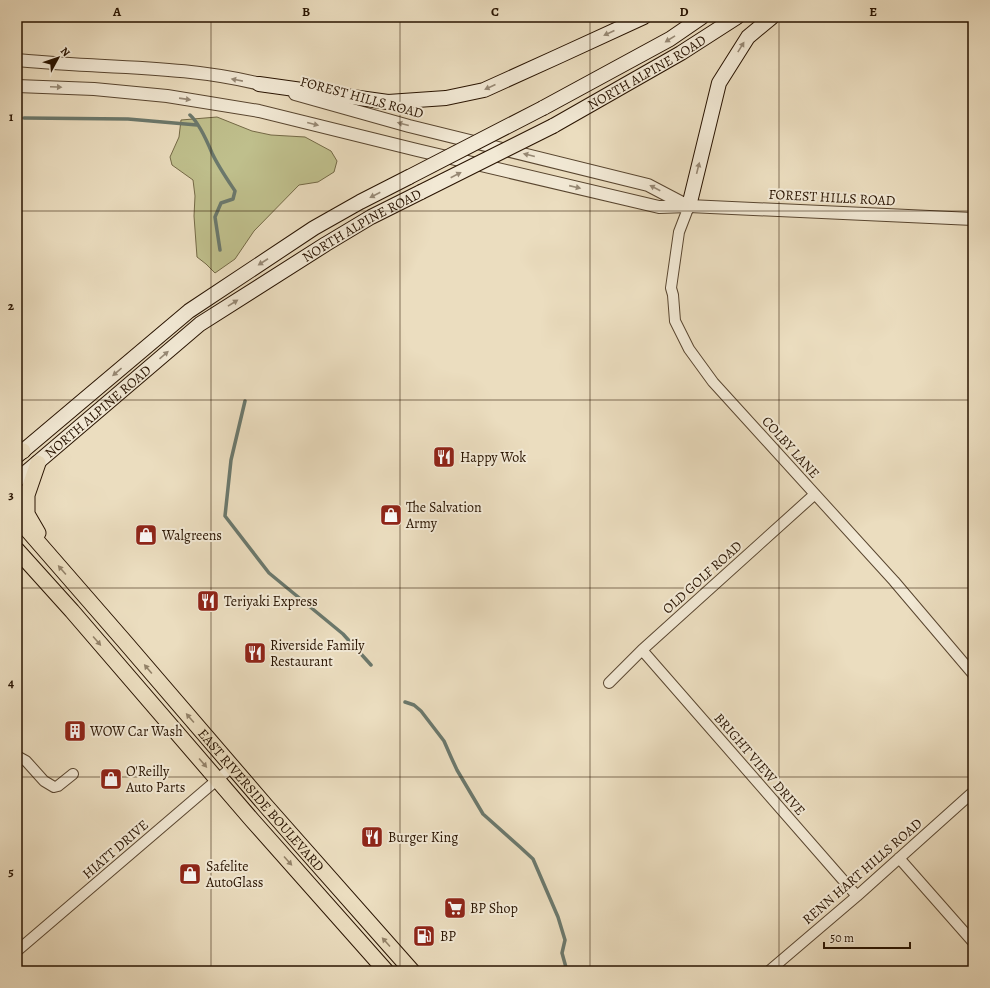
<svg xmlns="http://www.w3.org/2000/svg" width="990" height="988" font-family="Alegreya,serif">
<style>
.green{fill:#bfbf8c;stroke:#746946}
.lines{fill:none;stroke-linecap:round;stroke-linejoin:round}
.stream{stroke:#6b786c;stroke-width:3.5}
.minor-casing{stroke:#594630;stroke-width:12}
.tertiary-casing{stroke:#594630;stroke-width:14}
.secondary-casing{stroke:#281300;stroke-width:16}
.primary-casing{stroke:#281300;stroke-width:17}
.minor{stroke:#f2e9d5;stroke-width:10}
.tertiary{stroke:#f2e9d5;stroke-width:12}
.secondary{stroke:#f2e9d5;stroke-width:14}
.primary{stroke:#ebddbf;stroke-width:15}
.secondary-bridge-casing{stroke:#281300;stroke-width:16;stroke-linecap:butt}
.secondary-bridge{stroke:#f2e9d5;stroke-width:14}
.oneway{fill:#978975}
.oneway2{fill:#938269}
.grid{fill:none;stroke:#281300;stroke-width:1;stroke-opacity:0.55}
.labels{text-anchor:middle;stroke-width:4;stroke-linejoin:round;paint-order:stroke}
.street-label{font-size:14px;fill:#281300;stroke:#f2e9d5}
.poi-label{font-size:14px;fill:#281300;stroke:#f2e9d5;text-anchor:start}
.neatline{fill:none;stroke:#281300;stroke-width:1.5}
.grid-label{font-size:13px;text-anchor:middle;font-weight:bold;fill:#281300}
</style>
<rect width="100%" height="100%" fill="#ebddbf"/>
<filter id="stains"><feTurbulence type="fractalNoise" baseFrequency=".005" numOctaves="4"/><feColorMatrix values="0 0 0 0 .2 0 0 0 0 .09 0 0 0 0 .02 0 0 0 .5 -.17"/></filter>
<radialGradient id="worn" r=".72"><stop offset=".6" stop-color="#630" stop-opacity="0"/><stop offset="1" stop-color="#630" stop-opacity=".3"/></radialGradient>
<path class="green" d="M217,117l35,14 19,4 34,2 26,14 6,10 -3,11 -16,10 -19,3 -45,46 -19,28 -20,14 -9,-9 -9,-7 -3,-41 1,-20 -2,-16 -21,-15 -2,-8 9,-20 2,-17z"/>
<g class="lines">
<path class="stream" d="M190,115c9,8 17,26 22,38 6,13 15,26 23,38l-2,8 -12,4 -6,14 5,33
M24,118l104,1 69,6
M245,401l-14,59 -6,56 44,57 74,61 28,31
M405,702l9,3 7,6 23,30 7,16 6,13 26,44 37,33 13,12 25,58 7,23 -3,13 5,18"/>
<g class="minor-casing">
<path id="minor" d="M689,206l-10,26 -8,56 2,7 2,26 14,28 24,33 181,199 79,93
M642,650l215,246
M609,683l33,-33 173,-156
M17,756l9,5 18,20 10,6 4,-1 15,-12
M899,858l74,84
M17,951l215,-184
M769,971l88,-75 116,-104"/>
</g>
<g class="tertiary-casing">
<path id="tertiary" d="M17,60c23,2 47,4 70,5 60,3 122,5 181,21
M17,86l77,3 73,7 92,15 158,39 242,57 30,-1 284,13
M295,94l114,32 239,59 40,21"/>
</g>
<g class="secondary-casing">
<g id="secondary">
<path d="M259,84l129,18 58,-4 38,-8 75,-34 85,-39"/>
<path d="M543,108l127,-69 32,-22"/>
<path id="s1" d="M553,126l128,-73 56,-36"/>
<path d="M689,206l30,-123 29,-46 24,-20"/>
<path d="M17,456l172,-145 125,-83 46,-26 49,-25"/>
<path id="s2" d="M17,480l183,-156 126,-80 45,-27 50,-25"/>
</g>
</g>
<g class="primary-casing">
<g id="primary">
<path d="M17,453l6,-2"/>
<path id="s3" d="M17,518l108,124 141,164 146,165"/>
<path d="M38,533l-11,-19v-19l11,-32"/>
<path d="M17,550l55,61 180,209 134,151"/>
</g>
</g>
<use href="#minor" class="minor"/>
<use href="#tertiary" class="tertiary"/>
<use href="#secondary" class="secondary"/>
<use href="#primary" class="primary"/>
<g class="secondary-bridge-casing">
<path id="secondary-bridge" d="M409,177l134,-69
M421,192l132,-66"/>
</g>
<use href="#secondary-bridge" class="secondary-bridge"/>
</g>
<defs><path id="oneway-solid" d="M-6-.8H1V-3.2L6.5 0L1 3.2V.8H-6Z"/></defs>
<g class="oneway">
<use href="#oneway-solid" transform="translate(609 33) rotate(155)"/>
<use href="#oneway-solid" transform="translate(670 39) rotate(148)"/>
<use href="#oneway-solid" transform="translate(741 47) rotate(-58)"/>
<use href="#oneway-solid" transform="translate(237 80) rotate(-169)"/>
<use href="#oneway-solid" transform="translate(56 87) rotate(2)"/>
<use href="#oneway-solid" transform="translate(490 87) rotate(156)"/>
<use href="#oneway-solid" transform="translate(185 99) rotate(8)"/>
<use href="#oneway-solid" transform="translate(313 124) rotate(14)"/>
<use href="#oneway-solid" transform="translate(403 124) rotate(-165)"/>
<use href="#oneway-solid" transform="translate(529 155) rotate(-166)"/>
<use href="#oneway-solid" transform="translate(698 168) rotate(-76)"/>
<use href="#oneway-solid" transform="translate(456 175) rotate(-27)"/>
<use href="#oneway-solid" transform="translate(575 187) rotate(13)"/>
<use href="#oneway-solid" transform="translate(655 188) rotate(-152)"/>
<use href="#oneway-solid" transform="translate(375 195) rotate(153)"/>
<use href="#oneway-solid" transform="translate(263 262) rotate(147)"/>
<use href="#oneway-solid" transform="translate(233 303) rotate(-32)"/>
<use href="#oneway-solid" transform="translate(164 355) rotate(-41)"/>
<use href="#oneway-solid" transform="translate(117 372) rotate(140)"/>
</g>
<g class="oneway2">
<use href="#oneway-solid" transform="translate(62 570) rotate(-131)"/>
<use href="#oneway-solid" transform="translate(97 641) rotate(49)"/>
<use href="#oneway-solid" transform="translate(148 669) rotate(-130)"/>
<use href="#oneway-solid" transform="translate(190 718) rotate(-131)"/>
<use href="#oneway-solid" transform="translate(203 763) rotate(49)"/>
<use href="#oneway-solid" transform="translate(288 861) rotate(48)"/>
<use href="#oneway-solid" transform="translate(386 942) rotate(-132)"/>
</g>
<path class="grid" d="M211,17v954M400,17v954M590,17v954M779,17v954M17,211h956M17,400h956M17,588h956M17,777h956"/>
<defs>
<g id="restaurant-square" transform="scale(1.15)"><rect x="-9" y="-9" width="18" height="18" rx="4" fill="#8f2418" stroke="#f2e9d5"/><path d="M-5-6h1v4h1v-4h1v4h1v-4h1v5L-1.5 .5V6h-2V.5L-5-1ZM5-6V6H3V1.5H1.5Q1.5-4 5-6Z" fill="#fff"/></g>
<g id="shop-square" transform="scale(1.15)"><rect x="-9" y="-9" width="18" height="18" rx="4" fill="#8f2418" stroke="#f2e9d5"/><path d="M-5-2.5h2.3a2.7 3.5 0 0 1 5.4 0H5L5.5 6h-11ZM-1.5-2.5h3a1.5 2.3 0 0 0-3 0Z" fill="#fff"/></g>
<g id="building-square" transform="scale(1.15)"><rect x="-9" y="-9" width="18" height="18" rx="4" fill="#8f2418" stroke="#f2e9d5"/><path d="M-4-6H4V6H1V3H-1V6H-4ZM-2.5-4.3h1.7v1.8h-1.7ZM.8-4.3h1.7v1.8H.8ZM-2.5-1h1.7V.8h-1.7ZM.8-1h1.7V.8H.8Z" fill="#fff"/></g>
<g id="supermarket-square" transform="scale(1.15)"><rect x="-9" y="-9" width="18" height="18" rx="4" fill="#8f2418" stroke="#f2e9d5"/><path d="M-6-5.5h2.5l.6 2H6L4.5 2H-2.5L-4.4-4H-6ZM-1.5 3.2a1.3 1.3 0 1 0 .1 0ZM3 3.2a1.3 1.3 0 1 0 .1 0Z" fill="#fff"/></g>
<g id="fuel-square" transform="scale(1.15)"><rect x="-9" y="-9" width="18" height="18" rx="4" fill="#8f2418" stroke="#f2e9d5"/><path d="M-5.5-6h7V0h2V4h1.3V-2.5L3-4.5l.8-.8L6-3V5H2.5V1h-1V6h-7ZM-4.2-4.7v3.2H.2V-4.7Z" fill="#fff"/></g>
</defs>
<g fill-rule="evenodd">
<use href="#restaurant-square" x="444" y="457"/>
<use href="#shop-square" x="391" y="515"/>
<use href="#shop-square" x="146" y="535"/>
<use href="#restaurant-square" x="208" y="601"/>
<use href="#restaurant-square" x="255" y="653"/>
<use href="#building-square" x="75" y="731"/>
<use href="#shop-square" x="111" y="779"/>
<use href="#restaurant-square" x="372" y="837"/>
<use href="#shop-square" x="190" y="874"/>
<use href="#supermarket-square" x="455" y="908"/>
<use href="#fuel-square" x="424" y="936"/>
</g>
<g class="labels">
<g class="street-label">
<text dy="5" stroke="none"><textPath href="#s1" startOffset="108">NORTH ALPINE ROAD</textPath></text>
<text transform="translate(362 97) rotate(15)" y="5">FOREST HILLS ROAD</text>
<text transform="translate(832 197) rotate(3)" y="5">FOREST HILLS ROAD</text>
<text dy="5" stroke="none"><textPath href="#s2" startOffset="430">NORTH ALPINE ROAD</textPath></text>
<text dy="5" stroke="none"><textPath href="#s2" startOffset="106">NORTH ALPINE ROAD</textPath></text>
<text transform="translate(791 447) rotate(48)" y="5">COLBY LANE</text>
<text transform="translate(702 577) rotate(-42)" y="5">OLD GOLF ROAD</text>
<text transform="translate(760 764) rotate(49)" y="5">BRIGHT VIEW DRIVE</text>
<text dy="5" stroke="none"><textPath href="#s3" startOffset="373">EAST RIVERSIDE BOULEVARD</textPath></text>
<text transform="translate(115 849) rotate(-41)" y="5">HIATT DRIVE</text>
<text transform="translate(862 871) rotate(-41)" y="5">RENN HART HILLS ROAD</text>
</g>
<g class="poi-label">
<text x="460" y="462">Happy Wok</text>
<text x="406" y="512">The Salvation<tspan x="406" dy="16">Army</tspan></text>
<text x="162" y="540">Walgreens</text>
<text x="224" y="606">Teriyaki Express</text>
<text x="270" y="650">Riverside Family<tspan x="270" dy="16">Restaurant</tspan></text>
<text x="90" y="736">WOW Car Wash</text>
<text x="126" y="776">O'Reilly<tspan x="126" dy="16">Auto Parts</tspan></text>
<text x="388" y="842">Burger King</text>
<text x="206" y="871">Safelite<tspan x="206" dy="16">AutoGlass</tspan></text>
<text x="470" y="913">BP Shop</text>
<text x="440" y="941">BP</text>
</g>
</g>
<rect width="990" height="988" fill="none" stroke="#ebddbf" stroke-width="44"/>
<g transform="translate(58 58) rotate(50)" stroke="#f2e9d5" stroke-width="3" paint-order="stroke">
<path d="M0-3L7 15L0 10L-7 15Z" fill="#281300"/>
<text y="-6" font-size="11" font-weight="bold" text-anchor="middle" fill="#281300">N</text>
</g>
<path d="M824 942v6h86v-6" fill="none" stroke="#281300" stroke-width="2"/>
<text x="830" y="942" font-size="12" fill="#281300" stroke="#f2e9d5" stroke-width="3" paint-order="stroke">50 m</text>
<rect x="22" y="22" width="946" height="944" class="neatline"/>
<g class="grid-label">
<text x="117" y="16">A</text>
<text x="306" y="16">B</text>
<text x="495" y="16">C</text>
<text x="684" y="16">D</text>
<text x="873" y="16">E</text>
<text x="11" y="121">1</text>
<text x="11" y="310">2</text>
<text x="11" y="499">3</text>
<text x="11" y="687">4</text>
<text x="11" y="876">5</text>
</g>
<rect width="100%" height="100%" filter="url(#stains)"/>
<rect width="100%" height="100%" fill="url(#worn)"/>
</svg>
